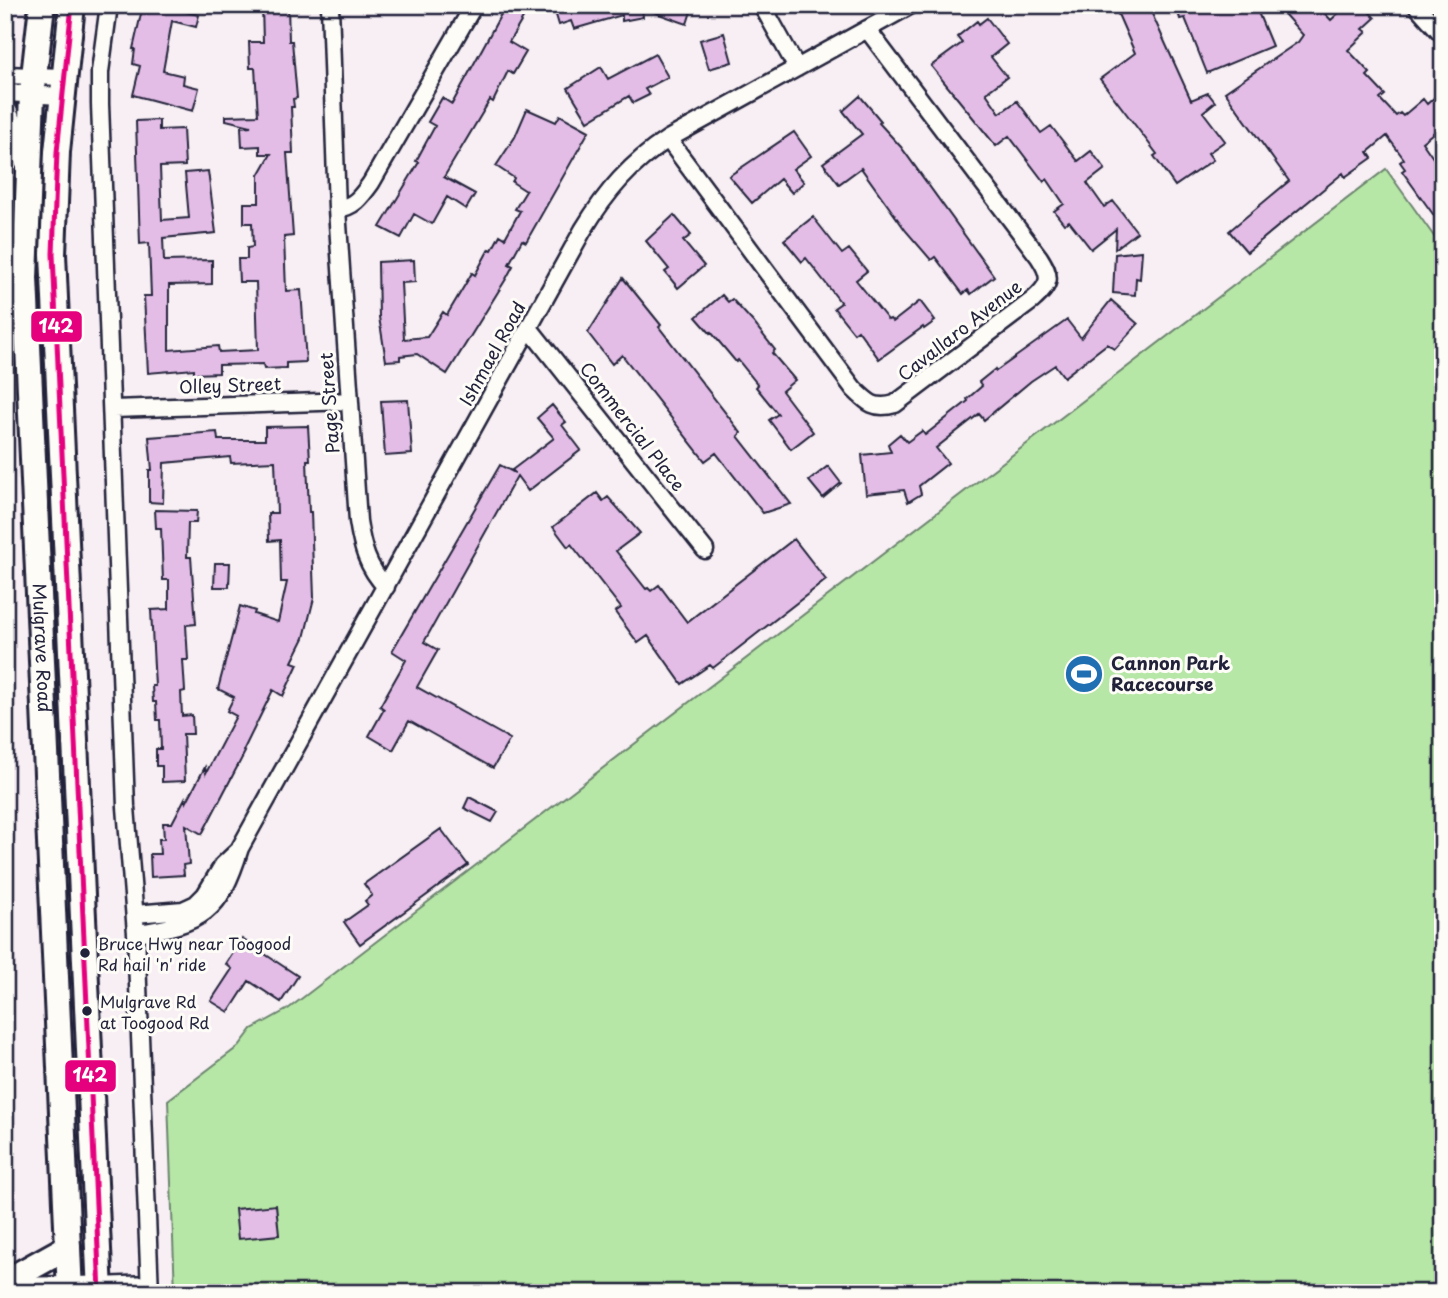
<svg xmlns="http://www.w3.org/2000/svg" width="1448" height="1298" font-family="'Playpen Sans',sans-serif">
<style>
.green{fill:#b7e7a6;stroke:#6c8470;stroke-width:2}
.building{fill:#e3bde6;stroke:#22223b;stroke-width:2}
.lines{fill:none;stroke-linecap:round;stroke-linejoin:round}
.minor-casing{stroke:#22223b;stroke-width:21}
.tertiary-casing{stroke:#22223b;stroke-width:24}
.primary-casing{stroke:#22223b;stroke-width:30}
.minor{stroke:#fdfcf7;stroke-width:16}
.tertiary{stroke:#fdfcf7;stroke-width:19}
.primary{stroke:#fdfcf7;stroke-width:24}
.bus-1-casing{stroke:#fdfcf7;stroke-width:10}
.bus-1{stroke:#e5007d;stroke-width:5}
.bus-dot{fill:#22223b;stroke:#fdfcf7;stroke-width:2.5}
.labels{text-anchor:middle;stroke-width:6;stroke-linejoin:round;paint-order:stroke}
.bus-label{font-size:16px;fill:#22223b;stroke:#fdfcf7;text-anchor:start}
.street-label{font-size:18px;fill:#22223b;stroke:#fdfcf7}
.poi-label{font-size:18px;font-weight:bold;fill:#22223b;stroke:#fdfcf7;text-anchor:start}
.line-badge{stroke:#fdfcf7;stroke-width:2.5}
.badge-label{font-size:19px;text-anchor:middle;font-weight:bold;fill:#fff}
</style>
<rect width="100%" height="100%" fill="#f8eff4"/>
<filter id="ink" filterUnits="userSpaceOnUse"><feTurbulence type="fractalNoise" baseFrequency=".0143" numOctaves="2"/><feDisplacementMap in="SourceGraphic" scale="14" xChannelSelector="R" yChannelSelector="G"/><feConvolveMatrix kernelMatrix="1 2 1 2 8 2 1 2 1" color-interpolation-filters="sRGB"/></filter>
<g filter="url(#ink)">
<path class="green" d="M1386,169l57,80v1044h-1268l-7,-193 71,-54 13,-17 36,-20z"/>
<path class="building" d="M143,5h11l45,10 -3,12 -24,-6 -9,50 21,5 -1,8 16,4 -6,23 -60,-16 7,-29 -7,-2 2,-15h-2z
M262,5h26l1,36h3l5,57 -4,1 1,8h-3l2,46h-6l6,83 -9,1 2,54 15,-1 5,72 -20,1v5l-22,1 -1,-5 -44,1v8l-25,1v-5l-46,4 -4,-77h7l-2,-53 -9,1 -4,-123 23,-1v10l24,-1 2,37 -25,1 2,53 27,-2 -4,-45 23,-2 8,62 -53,5 1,23 48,-1v24l-43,1v65l49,-4 1,6 39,-2 -2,-68h-17l-1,-23h9v-11l6,-1 -1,-24h-8v-20h15v-28l12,-21h-11v-8l-18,1 -1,-20 10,-1 -25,-6v-4l32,-1 -3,-47h-5l-1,-26h14z
M489,5h42l-22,37 17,10 -13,22 -5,-3 -15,31 -3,-2 -46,77 31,17 -9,15 -19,-12 -15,27 -18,-10 -13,24 -21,-11 39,-65 -3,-1 19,-35 -7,-4 14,-24 10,6 49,-90z
M553,5h140l-6,19 -45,-16 1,9 -21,4v-6l-48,14 -3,-8 -12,4z
M1114,5h34l43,95 17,-7 7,9 -12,10 22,29 -17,12 5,7 -38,26 -21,-30 3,-2 -57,-75 35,-26z
M1176,5h79l17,41 -65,27 -22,-55 -5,1z
M1276,5h41l14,15 16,-15h16l12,13 -12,11 4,3 -19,18 22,23 -3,3 18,19 -5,4 16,17 4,-3 3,3 20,-17 4,5 16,-14v35l-21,17 18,26 -4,3 7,9v48l-41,-57 3,-2 -5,-7 4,-3 -17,-23 -19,16 4,6 -27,19 -2,-4 -96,79 -18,-21 60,-50 -64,-89 73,-50 5,-7z
M987,18l20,26 -16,13 16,20 -21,16 14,20 17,-12 24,32 10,-7 27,35 13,-10 14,18 -18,14 17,24 9,-6 24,31 -22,17 1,-20 -25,20 -22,-28 -5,3 -10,-13 10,-7 -17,-25 -3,3 -35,-46 -13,10 -65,-80 31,-23 -5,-6 20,-16 2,3z
M724,33l8,29 -23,7 -9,-29z
M655,54l13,23 -23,12 4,6 -16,8 -4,-7 -41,25 -20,-33 33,-21 7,12z
M860,96l21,25 -2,2 22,24 93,129 -23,18 -3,-4 -5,4 -28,-37 -4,3 -25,-29 -45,-63 -22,16 -16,-21 39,-29 -19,-23z
M527,109l29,13 4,-7 29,16 -63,111 -4,-2 -13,24 4,2 -7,13 -59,95 -30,-20 -17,2v4l-14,1 -7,-44 -1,-55 36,-2 1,22 -14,1 3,56 23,-2 16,-25 4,3 25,-42 3,2 14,-26 3,1 8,-15 5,3 15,-27 -5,-2 11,-18 -14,-9 2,-4 -18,-12 19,-29z
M794,132l17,24 -18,13 11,13 -12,11 -12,-14 -28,24 -23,-27z
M674,215l17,20 -8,6 21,25 -26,22 -13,-16 4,-3 -23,-28z
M813,217l29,37 7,-5 18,22 -11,9 32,40 2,-1 3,3 27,-21 15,20 -11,8 -1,-2 -44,32 -21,-29 -4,3 -20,-25 7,-5 -35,-45 -4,4 -18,-22z
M1142,251l-2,28 -4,-1 -1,17 -22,-2 2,-39z
M623,278l38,47 -2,2 82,106 -3,3 53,68 -28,9 -47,-60 -11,8 -83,-106 -10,9 -24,-31z
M722,295l6,7 4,-3 21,23 22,28 -3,3 23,27 -13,11 31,41 -22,17 -22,-29 9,-6 -22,-27 2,-2 -20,-25 -2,2 -25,-30 -1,1 -14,-16z
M1111,300l27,24 -23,25 -8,-5 -43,33 -9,-12 -24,16 -47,39 -5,-6 -43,34 12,15 -29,23 2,8 -13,8 -4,-12 -38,4 -4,-39 29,-3 -3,-8 12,-10 7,8 15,-11 3,4 43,-34 -1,-2 15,-13 -3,-4 16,-13 1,2 71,-51 14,18z
M408,400l4,54 -27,2 -4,-55z
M552,405l14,17 -4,3 19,25 -53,41 -11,-15 -93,166 14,8 -21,37 93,52 -17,29 -84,-47 -16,29 -24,-14 15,-27 -4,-3 26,-46 -14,-9 108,-186 15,8 -3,-3 42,-32 -17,-20z
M308,426l2,34h-3l2,52h2l3,86 -10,40 -12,24 6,2 -15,32 -10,-6 -30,61 2,1 -43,82 -16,-9 3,39 -6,1 1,10 -33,2 -1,-23h10l-1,-15h5l-1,-16h9l13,-25 1,5 19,-36 1,6 30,-57 -9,-5 7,-14 -16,-8 22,-83 15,5 -1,3 24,8 9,-40h-6l-1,-42 -11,1 -1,-28h9l-2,-52 -44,2 -1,-6 -66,6 -1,40 -14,-1v-32h3l-3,-33 68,-5 1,8h47v-13z
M828,466l13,17 -18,15 -14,-17z
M597,493l6,8 5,-4 32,36 -24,18 30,38 2,-1 3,3 8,-6 28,37 107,-83 32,41 -113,88 -3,-3 -28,19 -34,-48 -10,7 -23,-31 6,-4 -50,-64 -3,3 -15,-20z
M155,510l42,1 -1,12h-8l-1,34h4l5,67 -10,1 2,35h-5l2,31 -4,1 1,24 10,-1 1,19h-10l2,47 -23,1v-16h-6v-17h5l-1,-29h-3l-1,-18h-3l-1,-16h3l-4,-76 18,-1v-29h-6l-2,-52h-5z
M215,563h15l-1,24h-15z
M469,797l29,15 -6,10 -28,-14z
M441,829l27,36 -108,79 -16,-22 24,-17 -3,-4 7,-6 -8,-11z
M242,939l56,37 -17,26 -32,-21 -20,31 -18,-11 21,-32 -6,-5z
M276,1205l3,30 -41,4 -3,-30z"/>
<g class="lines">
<g class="minor-casing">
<path id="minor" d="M109,5l-9,67v32l26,703 10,126 14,360
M330,5l7,204 21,312c4,26 9,46 28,66
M762,5l35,63
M1416,5l27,30
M5,75l58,2
M5,93l56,3
M668,139l186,250c14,14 21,21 41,15l138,-104c18,-16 19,-23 6,-43l-172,-228
M337,209c17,-2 24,-12 34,-26l103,-178
M529,328l176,222
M113,409l236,-8
M135,914l48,-4 13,-6 9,-9 18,-30 16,-15
M136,933c66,-9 84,-20 104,-85l343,-618c23,-38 48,-67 85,-91l243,-134
M99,1286l51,-2"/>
</g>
<g class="tertiary-casing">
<path id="tertiary" d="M12,1293l27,-6 60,-1"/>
</g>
<g class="primary-casing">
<g id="primary">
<path id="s1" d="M42,5l-10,89 -7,184 45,1015"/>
<path d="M72,5l-15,147 -4,102 47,1039"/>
<path d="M5,113l6,17 17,33"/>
<path d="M5,1282l63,-35"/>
</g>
</g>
<use href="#minor" class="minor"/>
<use href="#tertiary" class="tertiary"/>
<use href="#primary" class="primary"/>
<g class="bus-1-casing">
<path id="bus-1" d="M72,5l-15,147 -4,102 47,1039"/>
</g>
<use href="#bus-1" class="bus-1"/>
</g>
</g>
<defs>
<g id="stadium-disc" transform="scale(2.0125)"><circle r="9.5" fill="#1f6fb2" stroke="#fdfcf7"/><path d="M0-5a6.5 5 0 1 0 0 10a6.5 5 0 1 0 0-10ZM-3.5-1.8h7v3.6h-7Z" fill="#fff"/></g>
</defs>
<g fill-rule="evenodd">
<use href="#stadium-disc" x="1084" y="674"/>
</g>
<g class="bus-dot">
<circle cx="85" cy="953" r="6"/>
<circle cx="87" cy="1011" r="6"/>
</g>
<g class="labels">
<g class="bus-label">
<text x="98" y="950">Bruce Hwy near Toogood<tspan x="98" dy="21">Rd hail 'n' ride</tspan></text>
<text x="100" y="1008">Mulgrave Rd<tspan x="100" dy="21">at Toogood Rd</tspan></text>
</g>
<g class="street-label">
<text transform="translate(960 331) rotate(-38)" y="6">Cavallaro Avenue</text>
<text transform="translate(493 354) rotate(-61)" y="6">Ishmael Road</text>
<text transform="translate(230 386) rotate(-2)" y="6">Olley Street</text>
<text transform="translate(330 403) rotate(-94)" y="6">Page Street</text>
<text transform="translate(632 427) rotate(52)" y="6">Commercial Place</text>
<text dy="6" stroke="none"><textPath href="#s1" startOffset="644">Mulgrave Road</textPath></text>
</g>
<g class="poi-label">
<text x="1111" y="670">Cannon Park<tspan x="1111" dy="21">Racecourse</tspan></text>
</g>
</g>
<g class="line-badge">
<rect x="30" y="310" width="53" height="33" rx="7" fill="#e5007d"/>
<rect x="64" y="1059" width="53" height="34" rx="7" fill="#e5007d"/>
</g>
<g class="badge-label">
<text x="56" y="333">142</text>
<text x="90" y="1082">142</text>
</g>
<rect width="1448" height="1298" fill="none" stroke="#fdfcf7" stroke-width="28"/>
<rect x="14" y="14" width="1420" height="1270" fill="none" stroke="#22223b" stroke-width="2.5" filter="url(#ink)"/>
</svg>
